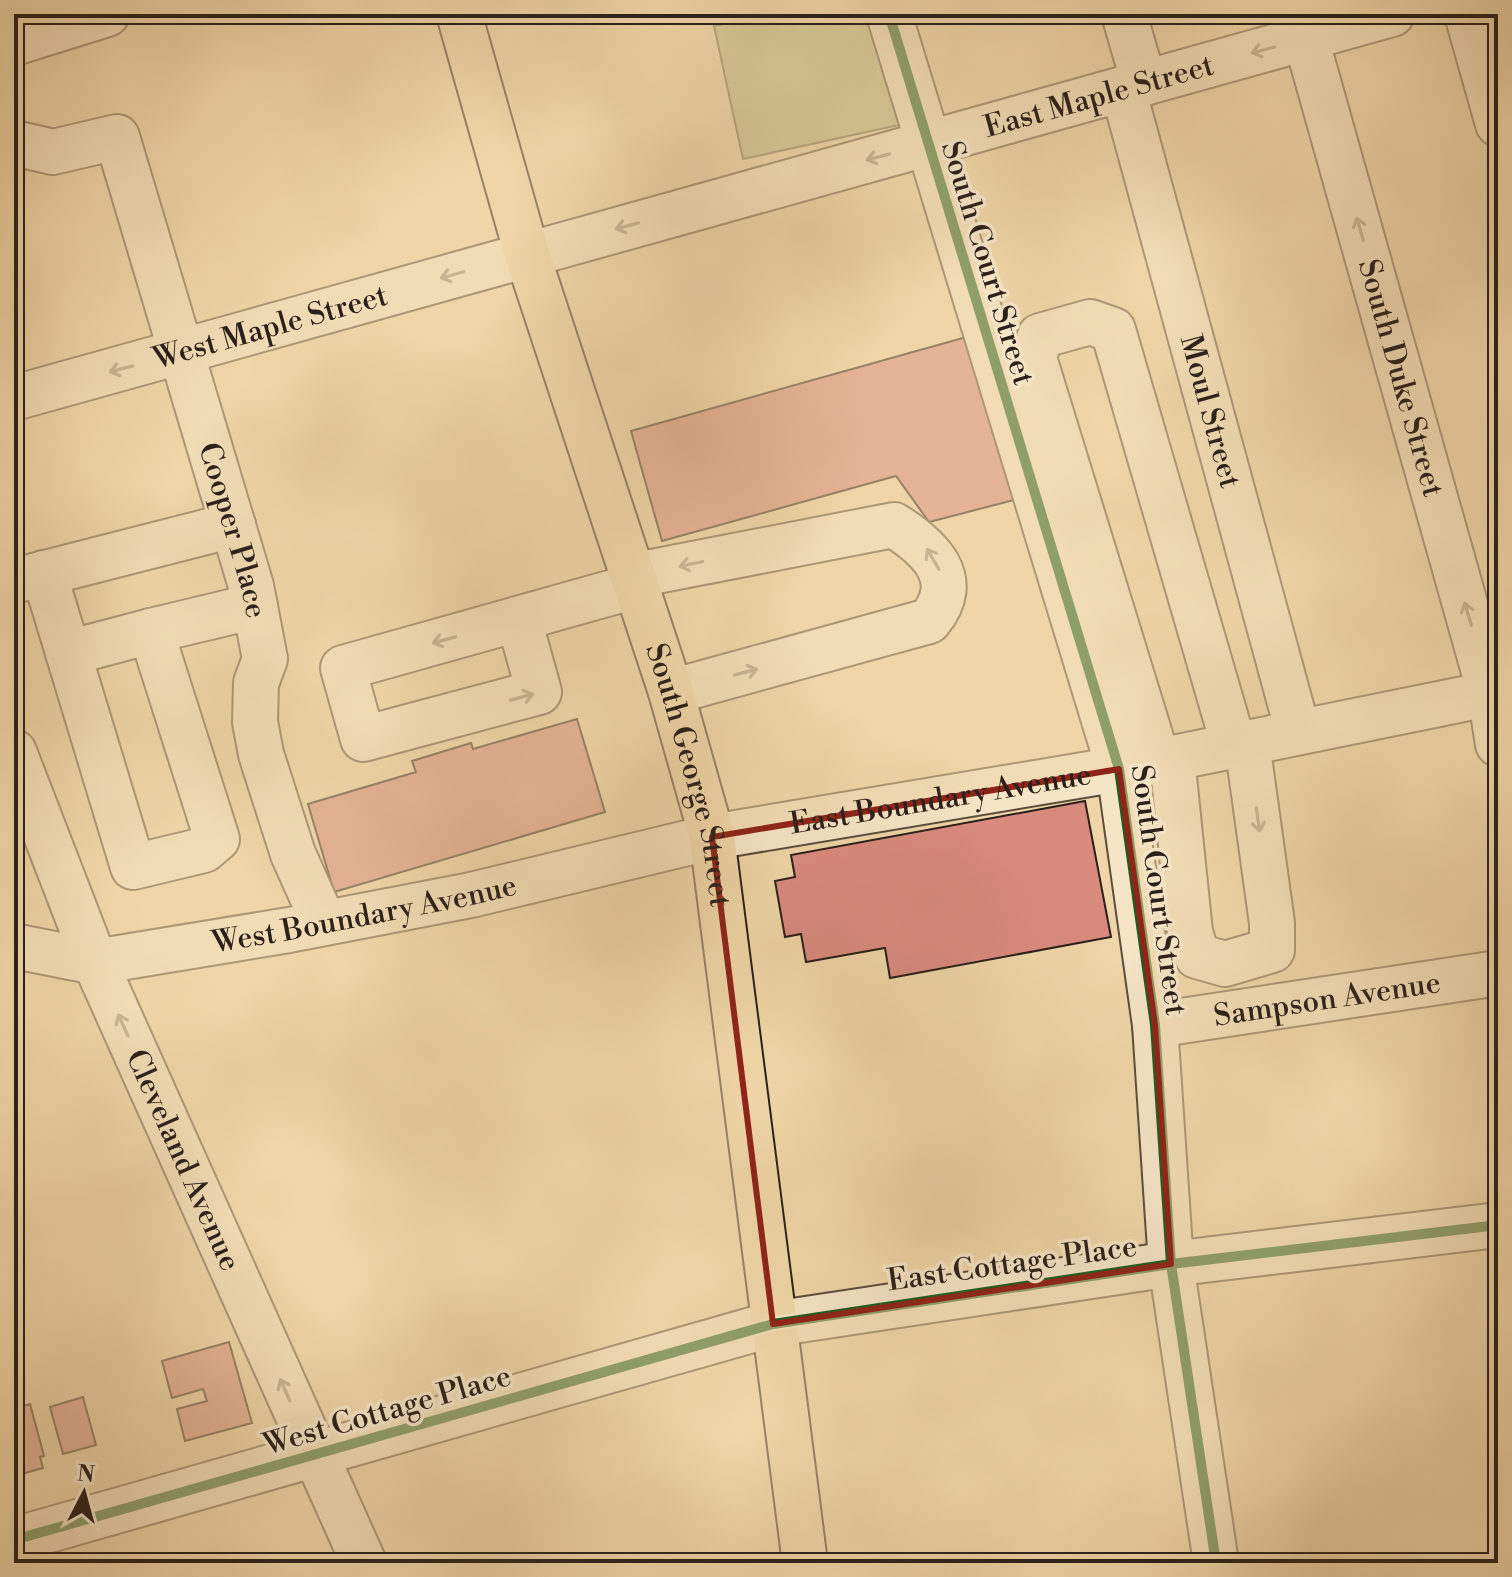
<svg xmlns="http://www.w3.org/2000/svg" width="1512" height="1577" font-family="'Libre Bodoni',serif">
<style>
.green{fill:#bfbc83;stroke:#756e4e;stroke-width:2}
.building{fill:#d98a7e;stroke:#2b201a;stroke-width:2}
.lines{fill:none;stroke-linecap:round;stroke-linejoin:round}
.minor-casing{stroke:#5c4d3d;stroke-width:48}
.major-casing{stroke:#2b201a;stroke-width:48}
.minor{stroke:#f5e4c6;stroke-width:44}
.major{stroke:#efd5a7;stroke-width:44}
.cycleway-casing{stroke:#f5e4c6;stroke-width:15}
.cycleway{stroke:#1b5e20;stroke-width:10}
.oneway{stroke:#9a8c79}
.marked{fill:none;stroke:#8f2418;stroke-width:6;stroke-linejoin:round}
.labels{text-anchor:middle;stroke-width:7;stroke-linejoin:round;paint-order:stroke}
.street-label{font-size:30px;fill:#2b201a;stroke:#f5e4c6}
</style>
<rect width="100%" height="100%" fill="#efd5a7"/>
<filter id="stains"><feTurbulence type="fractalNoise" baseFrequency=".0025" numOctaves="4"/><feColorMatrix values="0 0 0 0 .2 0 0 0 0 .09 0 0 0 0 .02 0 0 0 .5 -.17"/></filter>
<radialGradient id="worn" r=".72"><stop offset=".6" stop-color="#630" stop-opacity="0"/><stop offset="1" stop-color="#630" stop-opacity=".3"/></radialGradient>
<path class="green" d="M769,14h106l24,111 -156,34 -29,-133z"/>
<path class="building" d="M970,336l44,164 -85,22 -33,-46 -234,65 -31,-110z
M577,719l28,93 -271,80 -26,-88 108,-32 -4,-11 59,-18 2,6z
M1085,801l26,136 -221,41 -5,-30 -79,14 -5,-28 -16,3 -10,-56 20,-4 -4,-22z
M229,1342l23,81 -67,18 -8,-32 30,-8 -4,-12 -31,9 -10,-37z
M83,1397l13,48 -33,9 -13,-47z
M30,1404l14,52 -4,1 3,11 -29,8v-67z"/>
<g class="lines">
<g class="minor-casing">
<g id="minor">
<path d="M889,14l230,755 36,256 16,239 45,299"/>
<path d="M1124,14l20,69"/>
<path id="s1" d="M1299,14l191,679 8,51"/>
<path d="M1467,14l31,110"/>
<path d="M14,43l93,-29"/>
<path id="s2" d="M1123,89l175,643"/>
<path id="s3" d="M14,143l39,9 64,-15 134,449 14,73 -9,24 -1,39 6,32 32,100 31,69"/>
<path id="s4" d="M14,398l1378,-384"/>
<path d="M44,573l89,294 71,-17 13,-11 -66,-208 104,-25"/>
<path d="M631,576l263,-51c36,23 70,54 35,96l-258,71"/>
<path d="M14,581l219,-56"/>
<path d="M519,620l20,72 -176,47 -20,-71 292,-82"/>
<path d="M68,653l83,-22"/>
<path id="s5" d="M14,752l81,210 269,601"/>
<path d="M1172,758l18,174 7,24 28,8 47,-14v-27l-25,-180"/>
<path d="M1158,761l-124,-403 6,-22 50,-14 23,8 121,416"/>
<path id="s6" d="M14,946l81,16 194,-32 182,-35 241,-58 407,-68 379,-77"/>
<path id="s7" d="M1155,1025l343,-52"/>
<path d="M14,1540l759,-216 398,-60 327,-39"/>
</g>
</g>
<g class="major-casing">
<g id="major">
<path id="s8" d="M459,14l68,240 144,438 41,145 93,726"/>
</g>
</g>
<use href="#minor" class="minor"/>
<use href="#major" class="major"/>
<g class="cycleway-casing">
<path id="cycleway" d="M889,14l230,755 36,256 16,239 45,299
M14,1540l759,-216 398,-60 327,-39"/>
</g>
<use href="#cycleway" class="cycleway"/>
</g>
<defs><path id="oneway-shaft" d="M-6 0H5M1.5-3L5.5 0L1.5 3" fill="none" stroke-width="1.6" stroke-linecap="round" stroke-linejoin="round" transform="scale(2)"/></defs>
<g class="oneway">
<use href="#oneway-shaft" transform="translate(1263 50) rotate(165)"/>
<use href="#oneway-shaft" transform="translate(878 157) rotate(165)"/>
<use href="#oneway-shaft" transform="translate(627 226) rotate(165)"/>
<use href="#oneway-shaft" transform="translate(1360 229) rotate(-106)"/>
<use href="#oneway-shaft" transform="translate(452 275) rotate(164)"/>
<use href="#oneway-shaft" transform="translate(121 369) rotate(165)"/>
<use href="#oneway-shaft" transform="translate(933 559) rotate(-120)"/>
<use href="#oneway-shaft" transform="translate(691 564) rotate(168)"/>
<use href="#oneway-shaft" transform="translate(1468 614) rotate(-106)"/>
<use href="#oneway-shaft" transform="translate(444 640) rotate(165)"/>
<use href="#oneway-shaft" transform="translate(746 672) rotate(-15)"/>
<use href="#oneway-shaft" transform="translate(522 697) rotate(-15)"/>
<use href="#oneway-shaft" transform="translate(1258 820) rotate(82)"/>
<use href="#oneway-shaft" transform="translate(123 1025) rotate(-114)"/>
<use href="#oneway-shaft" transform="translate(285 1390) rotate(-114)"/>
</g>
<path d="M0 0H1512V1577H0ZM1119,769l36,256 16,239 -398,60 -61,-487z" fill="#efd5a7" fill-opacity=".55" fill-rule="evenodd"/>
<path class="marked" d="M1119,769l36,256 16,239 -398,60 -61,-487z"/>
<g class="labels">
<g class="street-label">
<text dy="10" stroke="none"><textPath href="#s4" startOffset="1126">East Maple Street</textPath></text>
<text transform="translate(988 263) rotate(73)" y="10">South Court Street</text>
<text dy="10" stroke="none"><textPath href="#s4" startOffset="266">West Maple Street</textPath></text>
<text dy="10" stroke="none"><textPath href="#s1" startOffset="378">South Duke Street</textPath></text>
<text dy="10" stroke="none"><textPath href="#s2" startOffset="334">Moul Street</textPath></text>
<text dy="10" stroke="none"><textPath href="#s3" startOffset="516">Cooper Place</textPath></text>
<text dy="10" stroke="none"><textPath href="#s8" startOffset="796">South George Street</textPath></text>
<text dy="10" stroke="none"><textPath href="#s6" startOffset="944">East Boundary Avenue</textPath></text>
<text transform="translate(1159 890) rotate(82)" y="10">South Court Street</text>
<text dy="10" stroke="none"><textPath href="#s6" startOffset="356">West Boundary Avenue</textPath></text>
<text dy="10" stroke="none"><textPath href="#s7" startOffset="174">Sampson Avenue</textPath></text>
<text dy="10" stroke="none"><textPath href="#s5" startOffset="442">Cleveland Avenue</textPath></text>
<text transform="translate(1012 1263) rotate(-8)" y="10">East Cottage Place</text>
<text transform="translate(387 1410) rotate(-16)" y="10">West Cottage Place</text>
</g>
</g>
<rect width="1512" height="1577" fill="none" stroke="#efd5a7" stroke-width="48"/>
<rect x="16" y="16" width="1480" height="1545" fill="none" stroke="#2b201a" stroke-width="4"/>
<rect x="24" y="24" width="1464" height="1529" fill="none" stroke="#2b201a" stroke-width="2"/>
<g transform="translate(84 1493) rotate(6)" stroke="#f5e4c6" stroke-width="6" paint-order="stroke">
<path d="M0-6L14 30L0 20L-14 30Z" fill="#2b201a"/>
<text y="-12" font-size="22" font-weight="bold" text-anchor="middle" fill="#2b201a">N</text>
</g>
<rect width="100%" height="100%" filter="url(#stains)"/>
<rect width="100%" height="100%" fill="url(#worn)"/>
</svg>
